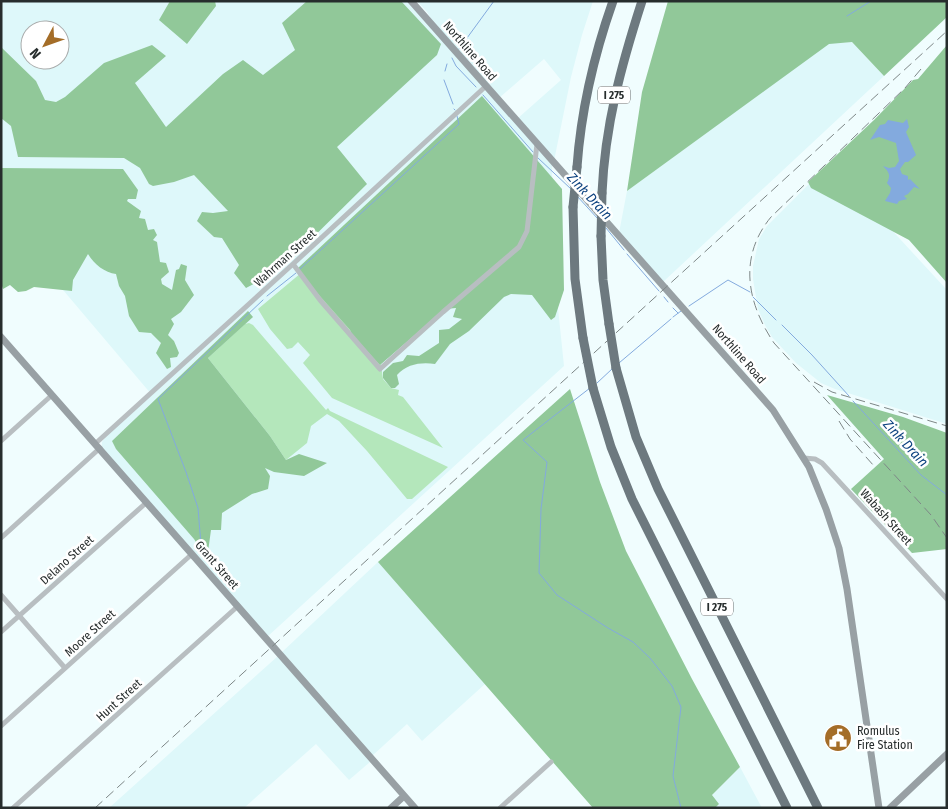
<svg xmlns="http://www.w3.org/2000/svg" width="948" height="809" font-family="'Fira Sans Condensed',sans-serif">
<style>
.built{fill:#def8fa;fill-rule:evenodd}
.green{fill:#b4e7bb}
.forest{fill:#91c899}
.water{fill:#83aade}
.lines{fill:none;stroke-linecap:round;stroke-linejoin:round}
.stream{stroke:#83aade;stroke-width:1}
.street{stroke:#b8bec1;stroke-width:5}
.secondary{stroke:#98a0a4;stroke-width:7}
.highway{stroke:#6d797f;stroke-width:9}
.rail{stroke:#7e8787;stroke-width:1;stroke-dasharray:10 5;stroke-linecap:butt}
.highway-bridge{stroke:#6d797f;stroke-width:9}
.labels{text-anchor:middle;stroke-width:5;stroke-linejoin:round;paint-order:stroke}
.shield{fill:#fff;stroke:#686c6c;stroke-width:1}
.shield-label{font-size:11px;font-weight:bold;fill:#272d2d}
.street-label{font-size:12px;fill:#272d2d;stroke:#fff}
.poi-label{font-size:12px;fill:#272d2d;stroke:#fff;text-anchor:start}
.water-label{font-size:14px;font-style:italic;fill:#0d427f;stroke:#fff}
</style>
<rect width="100%" height="100%" fill="#f0fdfe"/>
<path class="built" d="M1,1h406l145,164 1,95 11,106 -297,271 -165,-189v-6l5,-7 45,-40 -122,-144 -29,25zM30,30h30v30h-30z
M417,1h176l-11,34 -11,42 -17,84 -37,-42 44,-39 -17,-21 -45,39 -65,-74 -7,-12z
M852,42l32,34 -221,206 -44,-49 8,-42 202,-148z
M830,163l117,127v134l-112,-35 -14,-6 -25,-20 -24,-26 -7,-12 -7,-16 -5,-30v-13l6,-27 8,-13z
M378,562l107,122 -63,57 -15,-17 -35,32 -91,-103z
M278,656l92,106 -21,18 -33,-36 -72,64h-135z
M740,767l22,41h-47l4,-4 -7,-9z"/>
<path class="green" d="M301,273l49,57 2,5 29,30 2,14 8,9 8,2 -1,5 5,2 40,51 -111,-50 -29,-35 7,-8 -12,-13 -6,6 -5,1 -17,-20 -12,-20z
M249,323l4,2 73,85 2,-2 2,3 118,56 -36,32h-5l-40,-48 -28,-30 -12,-7 -16,12 -4,17 -21,17 -16,-24 -62,-78 37,-34z"/>
<path class="forest" d="M170,1h45l1,5 -29,38 -28,-24z
M307,1h94l40,43 -4,11 -100,92 30,37 -87,86 -34,18 -12,-15 5,-8 -17,-27 -8,-1 -17,-16 5,-9 11,1 15,-2 -34,-36 -20,7 -21,4 -4,-2 -9,-16 -16,-10 -106,-1 -7,-31 -10,-8v-71l35,34 9,19 11,2 9,-5 39,-34 48,-18 14,11 -31,27 31,44 57,-53 20,-14 20,15 32,-25 -13,-27z
M668,1h279v16l-63,59 -32,-34 -23,2 -202,147 15,-99z
M947,45v238l-38,-43 -98,-52 -3,-6 66,-62 39,-40 5,-1z
M482,96l80,93 2,101 -9,27 -4,3 -19,-25 -21,-1 -7,3 -35,34 -19,13 -15,20c-14,-2 -28,0 -38,11l2,9 -4,4h-4l-8,-10v-6l10,-9 10,-2 4,-6 12,1 20,-13v-13l10,-1 13,-10 -9,-2 3,-9 -11,1 -65,56 -28,-30 -2,-5 -39,-44 -13,-18z
M1,168l122,1 15,21 -2,9h-8l-1,2 14,10 -2,7 6,1 3,11 6,-1 3,6 -4,5 4,2 3,20 6,1 3,9 -8,7 1,5 10,6 4,-20 3,-1 2,-5 6,2 -2,14 9,15 -13,17 -10,7 3,5 -6,11 6,6 5,12 -2,4 -7,1 1,9 -4,2 -11,-16 5,-10 -10,-10 -12,-1 -10,-16 -4,-20 -6,-10 -3,-12c-11,-1 -22,-10 -28,-20l-15,26 -1,11 -38,-4 -8,4 -8,1 -8,-7 -7,4 -2,-6z
M248,311l5,6 -45,41 62,78 16,24 13,-6 28,9 -23,13 -30,-4 -9,-4 5,8 -2,13 -16,5 -30,19 -1,17h-10l-4,29 -13,-20 -78,-90 -4,-8z
M570,389l30,93 26,69 66,128 48,88 -28,28 7,9 -4,4h-122l-215,-246z
M827,395l76,22 44,16v116l-35,4 -61,-64 33,-30z"/>
<path class="water" d="M907,119l2,8 -3,5 10,23 -8,7h-3l-5,7 2,5 6,2v4l2,-1 10,10 -6,-2 -6,7 -4,2 3,3 -8,2 -2,3 -12,-3 5,-8 1,-5 -4,-5c4,-8 2,-11 -4,-17l6,2 6,-1 4,-6 -3,-18 -17,-6 -9,3 10,-15 5,-1 3,-4 15,3z"/>
<g class="lines">
<path class="stream" d="M847,16l24,-15
M459,49l35,-48
M452,58l4,8 20,21
M445,71l2,-7
M444,80l9,24
M483,95l50,57
M454,109l1,1
M538,158l33,31
M577,196l21,23
M606,228l18,22
M627,254l32,37
M300,269l159,-145 -2,-8
M267,296l29,-23
M664,297l4,5
M753,297l23,23
M689,306l39,-26 22,12
M673,308l5,5
M673,317l8,-6
M782,325l30,30 37,41
M619,363l52,-44
M597,383l15,-14
M590,388l-67,52 24,22 -6,47 -2,64 18,22 51,33 25,14 17,16 22,28 9,21 -8,69 8,32
M853,401l68,74 26,20
M201,545l-3,-37 -12,-36 -28,-73 105,-99"/>
<path class="street" d="M293,264l27,36 60,69 63,-57 76,-65 8,-16 10,-87
M1,441l51,-46
M96,443l197,-179 193,-178
M804,458l11,1 7,4 125,136
M1,538l99,-90
M1,595l64,73
M1,632l146,-130
M1,726l191,-172
M13,808l225,-202
M500,808l51,-46"/>
<path class="secondary" d="M411,1l362,409 36,57 17,42 13,39 8,41 32,219
M1,337l414,471
M391,808l13,-12
M890,808l57,-54"/>
<path class="highway" d="M577,167c4,-57 17,-112 36,-166
M602,193c3,-68 19,-127 40,-192
M573,207l2,72 8,59
M601,236l2,44 6,44
M616,368l20,69 22,52 160,319
M593,388l18,59 21,52 155,309"/>
<path class="rail" d="M921,69l-16,19 -134,129c-33,40 -24,86 3,126l157,172 16,23
M814,382l18,10 115,34
M839,421l11,18 24,27
M95,808l852,-777"/>
<path class="highway-bridge" d="M573,207l4,-40
M601,236l1,-43
M609,324l7,44
M583,338l10,50"/>
</g>
<defs>
<g id="civic-disc" transform="scale(1.4375)"><circle r="9.5" fill="#a46d28" stroke="#fff"/><path d="M-.6-6.5H3V-4.5H.6V-3L4-1V1h2V6H-6V1h2V-1L-.6-3ZM-1.2 2.5V6h2.4V2.5Z" fill="#fff"/></g>
</defs>
<g fill-rule="evenodd">
<use href="#civic-disc" x="838" y="738"/>
</g>
<g class="labels">
<g class="shield">
<rect x="598" y="86.5" width="32" height="17" rx="4"/>
<rect x="701" y="598.5" width="32" height="17" rx="4"/>
</g>
<g class="shield-label">
<text x="614" y="99">I 275</text>
<text x="717" y="611">I 275</text>
</g>
<g class="street-label">
<text transform="translate(470 51) rotate(49)" y="4">Northline Road</text>
<text transform="translate(285 258) rotate(-42)" y="4">Wahrman Street</text>
<text transform="translate(739 354) rotate(49)" y="4">Northline Road</text>
<text transform="translate(886 517) rotate(48)" y="4">Wabash Street</text>
<text transform="translate(67 560) rotate(-42)" y="4">Delano Street</text>
<text transform="translate(217 565) rotate(49)" y="4">Grant Street</text>
<text transform="translate(90 633) rotate(-42)" y="4">Moore Street</text>
<text transform="translate(119 700) rotate(-42)" y="4">Hunt Street</text>
</g>
<g class="poi-label">
<text x="857" y="735">Romulus<tspan x="857" dy="14">Fire Station</tspan></text>
</g>
<g class="water-label">
<text transform="translate(590 196) rotate(47)" y="5">Zink Drain</text>
<text transform="translate(906 443) rotate(47)" y="5">Zink Drain</text>
</g>
</g>
<rect width="948" height="809" fill="none" stroke="#272d2d" stroke-width="5"/>
<g transform="translate(45 45) rotate(229)"><circle r="24" fill="#ffffff" stroke="#a9abab"/>
<path d="M0-4L9 19L0 12L-9 19Z" fill="#a46d28"/>
<text y="-8" font-size="14" font-weight="bold" text-anchor="middle" fill="#272d2d">N</text>
</g>
</svg>
